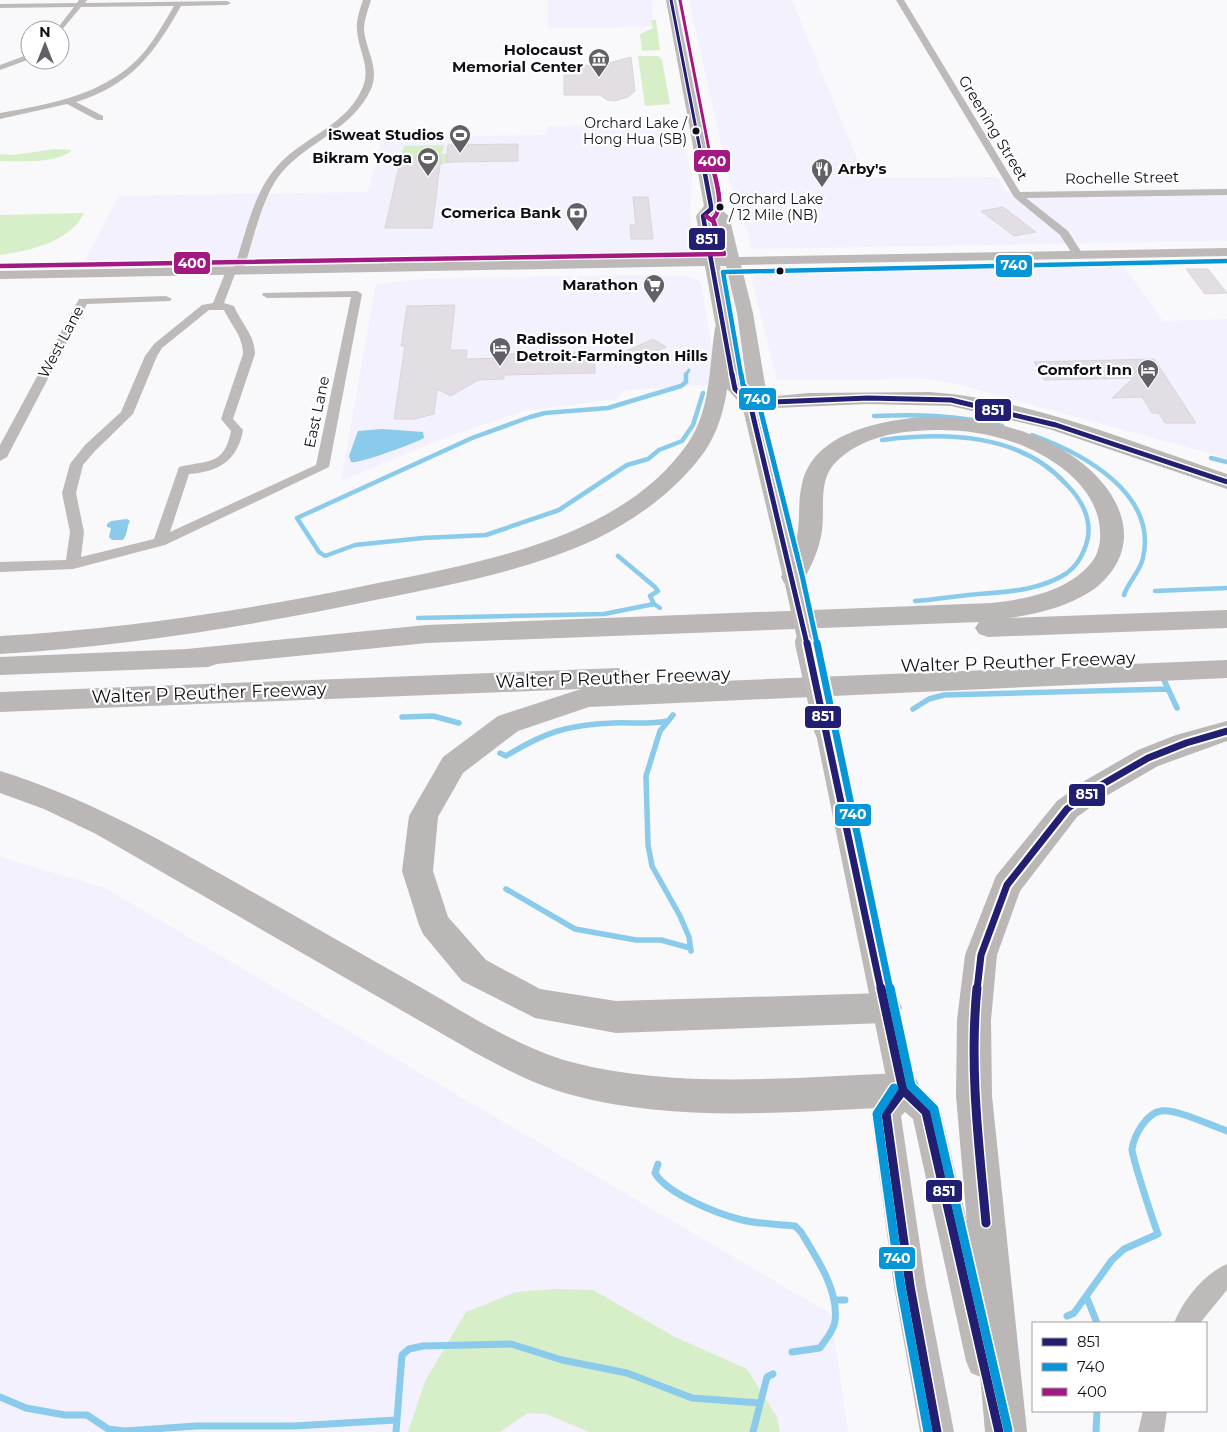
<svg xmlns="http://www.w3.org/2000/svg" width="1227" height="1432" font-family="Montserrat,sans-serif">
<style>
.built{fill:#f3f1fd}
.green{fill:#d7efc8}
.water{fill:#8acbeb}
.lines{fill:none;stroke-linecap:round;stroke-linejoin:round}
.stream-far3{stroke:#8acbeb;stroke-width:3}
.stream-far2{stroke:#8acbeb;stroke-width:4.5}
.stream-far1{stroke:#8acbeb;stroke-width:5.5}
.stream{stroke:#8acbeb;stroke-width:7}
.building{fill:#e3dee3;stroke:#dad5d9}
.minor{fill:#bebab9;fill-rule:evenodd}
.secondary{fill:#bdb9b8;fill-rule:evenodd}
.motorway{fill:#bab7b6;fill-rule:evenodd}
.secondary-bridge-far1{stroke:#bdb9b8;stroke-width:19}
.secondary-bridge{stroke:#bdb9b8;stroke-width:24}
.bus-1-far4-casing{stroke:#fff;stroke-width:5}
.bus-1-far3-casing{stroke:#fff;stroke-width:7}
.bus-1-far2-casing{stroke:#fff;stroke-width:8}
.bus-1-far1-casing{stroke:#fff;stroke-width:11}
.bus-1-casing{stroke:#fff;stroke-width:12}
.bus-2-far3-casing{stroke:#fff;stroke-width:7}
.bus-2-far2-casing{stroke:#fff;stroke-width:8}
.bus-2-far1-casing{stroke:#fff;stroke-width:11}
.bus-2-casing{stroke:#fff;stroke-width:12}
.bus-3-far1-casing{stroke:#fff;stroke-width:5}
.bus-3-casing{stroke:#fff;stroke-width:7}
.bus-1-far4{stroke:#221e72;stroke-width:3}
.bus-1-far3{stroke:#221e72;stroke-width:4.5}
.bus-1-far2{stroke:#221e72;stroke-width:5}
.bus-1-far1{stroke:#221e72;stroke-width:7}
.bus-1{stroke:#221e72;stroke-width:9}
.bus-2-far3{stroke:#0696d7;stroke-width:4.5}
.bus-2-far2{stroke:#0696d7;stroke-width:5}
.bus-2-far1{stroke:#0696d7;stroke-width:7}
.bus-2{stroke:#0696d7;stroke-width:9}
.bus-3-far1{stroke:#a31984;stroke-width:3}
.bus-3{stroke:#a31984;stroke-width:4.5}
.bus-dot{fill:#100e16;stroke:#fff;stroke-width:2}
.labels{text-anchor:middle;stroke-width:4.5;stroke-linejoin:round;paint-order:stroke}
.far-bus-label{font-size:14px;fill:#100e16;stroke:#fff;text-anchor:end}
.far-poi-label{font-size:15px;font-weight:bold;fill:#100e16;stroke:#fff;text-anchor:end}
.far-street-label{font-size:15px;fill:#100e16;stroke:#fff}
.street-label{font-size:18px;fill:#100e16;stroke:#fff}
.line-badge{stroke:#fff;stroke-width:2}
.badge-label{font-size:14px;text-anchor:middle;font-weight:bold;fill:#fff}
</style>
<rect width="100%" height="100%" fill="#f9f8fb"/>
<path class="built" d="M548,0h104l1,27 -105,1z
M689,0h103l73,178 132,-1 9,15 221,-4v53l-476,8 -3,-17 -13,-26z
M679,124l13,52 -2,38 3,35 -5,4 -607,14 38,-71 249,-4 14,-55 164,-2 1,-9z
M1121,262l42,59 64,-2v139l-271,-74 -28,-5 -151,1 -25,-100 7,-8 9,-2z
M649,275l40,1 12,6 13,81 1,22 -90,5 -8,9 -93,12 -75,25 -108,45 35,-197 57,-6z
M0,857l105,31 726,426 17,118h-848z"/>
<path class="green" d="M651,20h5l4,30 -18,1 -2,-17 13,-6z
M638,56h20l4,4 8,44 -25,2z
M444,145l-2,9h6l6,8 -16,3 -9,-8 -28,1 3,-12z
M54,149l18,1c-13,14 -54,11 -72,11v-7l14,1z
M84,213c-14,29 -54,38 -84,42v-40z
M554,1289l39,1 82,47 72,32 30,48 3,15h-191l-43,-18 -18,-1 -28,19h-92l17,-51 41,-69 50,-20z"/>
<path class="water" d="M382,429l41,3 1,6c-9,5 -64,26 -73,24l-2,-6 9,-25z
M127,519l3,2c-4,7 -2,13 -7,19h-11l-3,-3 2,-9 -4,-1v-3l4,-3z"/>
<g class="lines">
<path class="stream-far3" d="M686,375l3,-5"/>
<path class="stream-far2" d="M686,374v8l-5,4 -73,22 -63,5 -15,4 -58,21 -175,80 22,34 6,4 30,-11 68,-7 63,-3 73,-25 68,-45 21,-6 11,-9 23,-9 11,-16 10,-32
M874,416c44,-2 86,-1 128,10
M1032,435c50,18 126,58 111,123 -3,14 -15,24 -19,37
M882,440c63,-8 138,-7 184,44 10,10 20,24 22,39 3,17 -7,40 -21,50 -29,19 -66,19 -99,22 -18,2 -35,5 -53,6
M1211,458l16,4
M618,556l37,31 3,4 -8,5 4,8 6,4
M1155,591l72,-3
M418,618l186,-4 50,-10"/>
<path class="stream-far1" d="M1164,680l13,28
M913,709l16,-10 15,-4 224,-6
M673,715l-13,16 -14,45 2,69 4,21 28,50 9,21 2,14
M402,717l31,-1 26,7
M500,753l6,3c39,-24 61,-31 107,-33 19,-1 34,2 54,-2
M506,889l69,40 61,11h25l29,8"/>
<path class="stream" d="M658,1164l-3,9c12,21 63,41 87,47 17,4 36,4 53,6l6,6c15,25 38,58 34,89 -1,10 -10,19 -15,27l-28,4
M834,1298l1,2h10
M1087,1298l10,25
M1067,1316l7,-3 38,-53 12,-11 34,-15c-4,-10 -26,-77 -26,-85 2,-13 14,-36 29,-38 16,-2 49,14 66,20
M0,1397l26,11 39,7h22l21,14 17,2 71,-5h98l102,-6
M396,1432l6,-77 7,-6 14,-3 88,-2 51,16 65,13 65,25 68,5
M753,1432l14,-55 6,-3
M1096,1432l1,-21"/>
</g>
<path class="building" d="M631,57l4,34 -7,6 -13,4 -8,-1 -7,-5h-36v-20h11l4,-10 19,1z
M518,144v17l-72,1 2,-17z
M441,157l-9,71h-47l16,-70z
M633,197h15l5,42h-22l-1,-14h6z
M1003,207l33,25 -22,4 -33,-25z
M1186,269h22l19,24 -22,1z
M455,305l-5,45h17l-1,9 35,-1v-4l87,-1 6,1 1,19 -91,2v4l-26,1 -27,16 -14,-7 -3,25 -19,5h-21l11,-73h-4l6,-40z
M653,339l13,8 -29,13 -13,-8z
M1154,359l42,64h-31l-6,-10h-7l-10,-16 -30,1 21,-20 -89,2 -10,-18z"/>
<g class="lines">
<path class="minor" d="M79,0h8l-2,3 142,-2 4,2 -4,2 -46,1c-27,48 -50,79 -105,96l27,14v4h-6l-30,-16 -67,15v-6c52,-9 109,-19 145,-62 11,-14 20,-30 29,-45l-93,1 -21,25v-2h-4l18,-23 -74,1v-4l77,-1z
M363,0h8c-3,10 -7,20 -7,30 2,21 16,38 7,59 -18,40 -62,52 -89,83 -20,23 -29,70 -39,99l-8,3 -11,29 10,3c7,17 21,29 21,48l-22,65 10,11c-5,30 -24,42 -54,44l-19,58 146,-67 35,-168 -84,1 -5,-3 1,-2 94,-2 5,3 -33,173 -164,78 -92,24 -73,3v-10l66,-2 4,-28 -8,-39 8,-29 15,-19 36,-33 24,-56 9,-12 48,-39 11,-2 13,-32 8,-3c11,-31 18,-71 40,-98 25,-32 71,-42 88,-81 10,-21 -4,-39 -5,-59 -1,-10 3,-21 6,-30zM209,310h15c7,15 19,26 19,44l-22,65 10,12c-7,35 -23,29 -52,36l-25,72 -73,18 3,-25 -8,-39 7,-28 12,-14 38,-37 24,-58 5,-8z
M896,0h8l116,192 207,-3v6l-201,3 42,33 16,25 -5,3 -4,-1 -15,-23 -46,-38z
M30,54v5l-30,11v-5z
M166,296l6,3 -2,2 -83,3 -80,153 -7,4v-16l79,-146z
M1227,1264v26l-27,33h-26c9,-23 30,-49 53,-59z
M1143,1411h24l-3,21h-26z"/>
<path class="secondary" d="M666,0h10l42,207 11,9 10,41 488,-9v8l-486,9 12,48 13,77 -7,13 44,174 -3,5 -7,2 -7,-2 -3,-5 -41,-172 -15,-16 -22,-123 -705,13v-8l703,-14 -7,-41 8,-10zM712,216l4,2 8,39h-6l-8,-40zM720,266h6l11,47 11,79 -5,-5z
M826,720l8,3 3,6 79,354 20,19 5,10 59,249 -5,12 -12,5 -12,-5 -5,-12 -53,-242 -8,-7 -4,4 25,170 28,146h-34l-26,-146 -23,-173 17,-26 -73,-358 3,-6z"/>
<path class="motorway" d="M725,322l7,2 3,4c-7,42 -5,86 -30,123 -27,38 -68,68 -109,88 -69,32 -146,46 -221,61 -124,26 -248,46 -375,54v-18c121,-7 240,-25 359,-49 110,-23 260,-44 329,-144 23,-33 21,-77 27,-115l3,-4z
M930,392c100,7 203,51 297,82v15l-178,-60 -98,-23 -83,-2 -118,5 -7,-2 -3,-4 3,-4 66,-6z
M922,417c52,-1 105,9 149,38 46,30 78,87 27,131 -24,19 -59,28 -89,32l218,-8v18l-239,9 -9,-3 -4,-6 4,-6 -552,21 -210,21 -9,3 -208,8v-18l187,-8 240,-24 564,-22c35,-4 76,-11 100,-40 7,-8 10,-21 9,-32 -2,-45 -48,-75 -87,-89 -31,-11 -65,-14 -97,-11 -29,2 -59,10 -80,31 -18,18 -11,44 -14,68 -2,18 -11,37 -20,53l-9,2 -9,-2 -3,-6c7,-15 15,-30 17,-47 2,-15 0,-31 4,-46 11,-51 77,-63 120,-67z
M1227,660v18l-638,29 -71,24 -55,42 -25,44 -5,54 15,46 38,43 54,29 76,12 269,-8 12,4 5,11 -5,11 -12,4 -269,10 -81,-15 -73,-37 -39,-47 -4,-9 -17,-54 7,-55 34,-59 55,-41 83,-27 -581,23v-20l618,-24 9,3 4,7 -6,7z
M1227,721v20l-69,25 -52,30 -29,21 -57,74 -23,64 -6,65 1,76 35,336h-42l-29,-336 1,-76 8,-65 31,-79 61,-75 29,-21 52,-30 38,-15z
M0,771c81,25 152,64 226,106 62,35 125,71 187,106 50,28 103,64 158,79 108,28 222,15 332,11l13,5 5,12 -5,12 -13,5c-110,4 -223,17 -331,-12 -35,-9 -69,-27 -100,-44l-376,-217 -52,-25 -44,-16z"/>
<path class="secondary-bridge-far1" d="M793,577l15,67"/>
<path class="secondary-bridge" d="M807,643l19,86"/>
<g class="bus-1-far4-casing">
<path id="bus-1-far4" d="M671,0l32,165"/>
</g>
<g class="bus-1-far3-casing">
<path id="bus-1-far3" d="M703,163l8,43v3l-8,7 29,159"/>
</g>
<g class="bus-1-far2-casing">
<path id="bus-1-far2" d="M732,374l3,15 15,14 57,241
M750,403l118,-5 83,2 105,25 171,57"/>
</g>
<g class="bus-1-far1-casing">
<path id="bus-1-far1" d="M807,643l74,347
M977,990l4,-35 26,-70 60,-76 29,-21 52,-30 38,-15 41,-12"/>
</g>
<g class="bus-1-casing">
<path id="bus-1" d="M881,988l22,102 23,22 73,320
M977,988c-8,79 2,157 9,235
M901,1093l-15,20 24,173 27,146"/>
</g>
<g class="bus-2-far3-casing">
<path id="bus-2-far3" d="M741,375l-18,-103 504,-11"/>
</g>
<g class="bus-2-far2-casing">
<path id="bus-2-far2" d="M741,374l2,11 15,15 44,175 15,69"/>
</g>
<g class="bus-2-far1-casing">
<path id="bus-2-far1" d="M817,643l73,347"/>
</g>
<g class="bus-2-casing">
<path id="bus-2" d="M890,988l21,98 23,23 74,321
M894,1088l-17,26 24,173 27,145"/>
</g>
<g class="bus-3-far1-casing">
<path id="bus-3-far1" d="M680,0l32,165"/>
</g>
<g class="bus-3-casing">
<path id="bus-3" d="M712,163c3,17 14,43 1,56l6,28
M0,266l724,-12 -10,-32 -8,-6"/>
</g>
<use href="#bus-1-far4" class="bus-1-far4"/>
<use href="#bus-1-far3" class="bus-1-far3"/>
<use href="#bus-1-far2" class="bus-1-far2"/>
<use href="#bus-1-far1" class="bus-1-far1"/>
<use href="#bus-1" class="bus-1"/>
<use href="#bus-2-far3" class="bus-2-far3"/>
<use href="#bus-2-far2" class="bus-2-far2"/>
<use href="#bus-2-far1" class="bus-2-far1"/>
<use href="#bus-2" class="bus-2"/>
<use href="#bus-3-far1" class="bus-3-far1"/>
<use href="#bus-3" class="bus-3"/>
</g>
<defs>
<g id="museum-pin" transform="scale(1.125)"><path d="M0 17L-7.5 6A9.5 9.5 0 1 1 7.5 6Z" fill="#626066" stroke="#fff"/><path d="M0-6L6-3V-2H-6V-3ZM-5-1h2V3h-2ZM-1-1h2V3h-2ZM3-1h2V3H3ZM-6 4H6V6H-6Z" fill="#fff"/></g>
<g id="stadium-pin" transform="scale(1.125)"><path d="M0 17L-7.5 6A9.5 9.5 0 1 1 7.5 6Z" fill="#626066" stroke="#fff"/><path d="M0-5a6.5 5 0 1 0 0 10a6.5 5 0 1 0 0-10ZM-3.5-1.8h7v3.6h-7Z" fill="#fff"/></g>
<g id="restaurant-pin" transform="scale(1.125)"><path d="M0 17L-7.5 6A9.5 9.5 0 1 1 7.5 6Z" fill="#626066" stroke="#fff"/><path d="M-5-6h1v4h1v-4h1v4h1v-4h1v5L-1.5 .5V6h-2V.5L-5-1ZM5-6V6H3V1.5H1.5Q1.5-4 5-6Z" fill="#fff"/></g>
<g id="bank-pin" transform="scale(1.125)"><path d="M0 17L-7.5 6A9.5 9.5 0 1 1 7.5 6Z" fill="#626066" stroke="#fff"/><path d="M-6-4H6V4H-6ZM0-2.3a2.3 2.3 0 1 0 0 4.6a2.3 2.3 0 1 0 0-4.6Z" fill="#fff"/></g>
<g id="supermarket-pin" transform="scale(1.125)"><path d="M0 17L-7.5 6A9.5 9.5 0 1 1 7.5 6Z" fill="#626066" stroke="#fff"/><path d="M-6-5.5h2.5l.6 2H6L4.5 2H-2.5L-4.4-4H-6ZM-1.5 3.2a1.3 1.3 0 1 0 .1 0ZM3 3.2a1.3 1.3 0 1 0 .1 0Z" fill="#fff"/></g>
<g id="hotel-pin" transform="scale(1.125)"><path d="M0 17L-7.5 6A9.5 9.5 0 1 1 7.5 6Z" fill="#626066" stroke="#fff"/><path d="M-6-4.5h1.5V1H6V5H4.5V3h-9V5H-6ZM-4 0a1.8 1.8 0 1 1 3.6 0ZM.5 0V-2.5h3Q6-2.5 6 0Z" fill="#fff"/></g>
</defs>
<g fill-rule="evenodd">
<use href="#museum-pin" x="599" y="59"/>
<use href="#stadium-pin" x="460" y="135"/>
<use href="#stadium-pin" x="428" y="158"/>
<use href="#restaurant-pin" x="822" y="169"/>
<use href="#bank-pin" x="577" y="213"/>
<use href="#supermarket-pin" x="654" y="285"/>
<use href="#hotel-pin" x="500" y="348"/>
<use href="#hotel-pin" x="1148" y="370"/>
</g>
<g class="bus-dot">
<circle cx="696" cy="131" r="4.5"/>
<circle cx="720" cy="207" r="4.5"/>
<circle cx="780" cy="271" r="4.5"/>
</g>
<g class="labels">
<g class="far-bus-label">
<text x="687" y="128">Orchard Lake /<tspan x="687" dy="16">Hong Hua (SB)</tspan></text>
<text x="729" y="204" text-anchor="start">Orchard Lake<tspan x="729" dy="16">/ 12 Mile (NB)</tspan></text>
</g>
<g class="far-poi-label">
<text x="583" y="55">Holocaust<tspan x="583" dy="17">Memorial Center</tspan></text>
<text x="444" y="140">iSweat Studios</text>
<text x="412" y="163">Bikram Yoga</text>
<text x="838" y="174" text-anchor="start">Arby's</text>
<text x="561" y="218">Comerica Bank</text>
<text x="638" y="290">Marathon</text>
<text x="516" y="344" text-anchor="start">Radisson Hotel<tspan x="516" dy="17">Detroit-Farmington Hills</tspan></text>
<text x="1132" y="375">Comfort Inn</text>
</g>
<g class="far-street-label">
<text transform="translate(993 128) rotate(59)" y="5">Greening Street</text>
<text transform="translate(1122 178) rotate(-1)" y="5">Rochelle Street</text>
<text transform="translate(61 342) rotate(-62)" y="5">West Lane</text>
<text transform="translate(317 412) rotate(-78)" y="5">East Lane</text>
</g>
<g class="street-label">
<text transform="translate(1018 662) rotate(-2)" y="6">Walter P Reuther Freeway</text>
<text transform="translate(613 678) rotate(-2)" y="6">Walter P Reuther Freeway</text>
<text transform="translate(209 693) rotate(-2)" y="6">Walter P Reuther Freeway</text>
</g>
</g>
<g class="line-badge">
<rect x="693" y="149" width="38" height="24" rx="5" fill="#a31984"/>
<rect x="688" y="227" width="38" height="24" rx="5" fill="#221e72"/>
<rect x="173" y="251" width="38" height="24" rx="5" fill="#a31984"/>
<rect x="995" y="254" width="38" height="24" rx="5" fill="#0696d7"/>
<rect x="738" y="387" width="39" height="24" rx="5" fill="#0696d7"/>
<rect x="974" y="398" width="38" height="24" rx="5" fill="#221e72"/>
<rect x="804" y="705" width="38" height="24" rx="5" fill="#221e72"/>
<rect x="1068" y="783" width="38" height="24" rx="5" fill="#221e72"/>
<rect x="834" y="803" width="38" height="24" rx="5" fill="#0696d7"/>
<rect x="925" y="1179" width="38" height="24" rx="5" fill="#221e72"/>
<rect x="878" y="1246" width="38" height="24" rx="5" fill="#0696d7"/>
</g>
<g class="badge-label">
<text x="712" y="166">400</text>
<text x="707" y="244">851</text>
<text x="192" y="268">400</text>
<text x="1014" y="270">740</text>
<text x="757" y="404">740</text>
<text x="993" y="415">851</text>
<text x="823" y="721">851</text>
<text x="1087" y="799">851</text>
<text x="853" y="819">740</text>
<text x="944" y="1196">851</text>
<text x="897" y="1263">740</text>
</g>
<rect x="1032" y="1322" width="175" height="90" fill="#ffffff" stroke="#9f9fa2"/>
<rect x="1042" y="1338" width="25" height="8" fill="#221e72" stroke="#9f9fa2"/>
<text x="1077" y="1347" font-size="15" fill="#100e16">851</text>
<rect x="1042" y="1363" width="25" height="8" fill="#0696d7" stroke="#9f9fa2"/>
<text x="1077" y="1372" font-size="15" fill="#100e16">740</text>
<rect x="1042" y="1388" width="25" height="8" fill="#a31984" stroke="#9f9fa2"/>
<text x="1077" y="1397" font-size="15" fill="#100e16">400</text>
<g transform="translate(45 45)"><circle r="24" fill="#ffffff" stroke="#9f9fa2"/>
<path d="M0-4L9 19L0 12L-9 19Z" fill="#626066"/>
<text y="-8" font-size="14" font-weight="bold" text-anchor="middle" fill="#100e16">N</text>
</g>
</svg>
